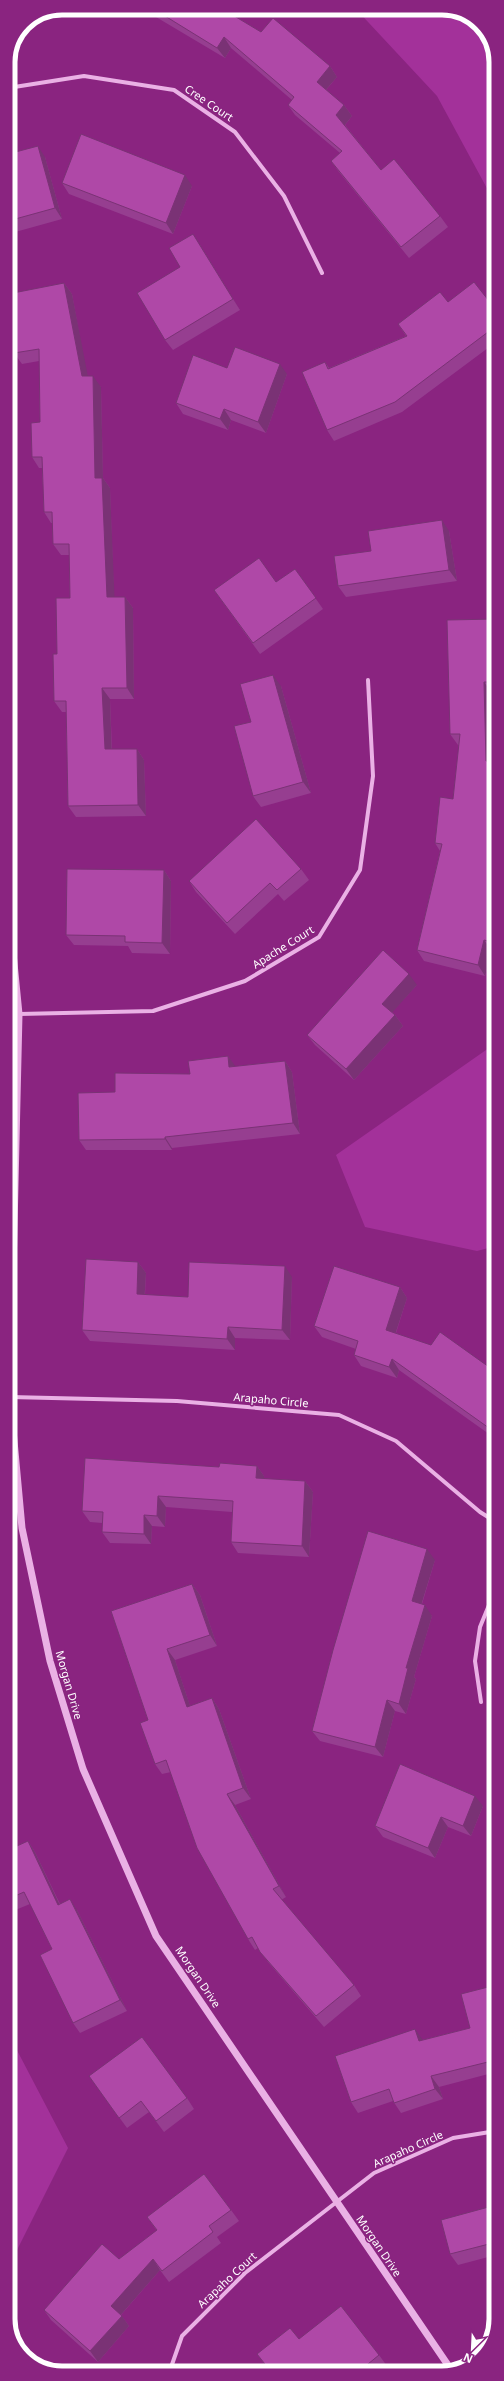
<svg xmlns="http://www.w3.org/2000/svg" width="504" height="2381" font-family="'Noto Sans',sans-serif">
<style>
.green{fill:#a3319a}
.lines{fill:none;stroke-linecap:round;stroke-linejoin:round}
.minor{stroke:#eab1e5;stroke-width:4}
.tertiary{stroke:#eab1e5;stroke-width:7}
.wall{fill:#963e90}
.shaded-wall{fill:#7a3275}
.building{fill:#af48a7;stroke:#7a3275}
.labels{text-anchor:middle;stroke-width:3;stroke-linejoin:round;paint-order:stroke}
.street-label{font-size:11px;fill:#fff;stroke:#8a2480}
.rim{fill:none;stroke:#fff;stroke-width:5}
</style>
<rect width="100%" height="100%" fill="#8a2480"/>
<path class="green" d="M355,8h93l32,16 16,31v150l-59,-109z
M496,1043v203l-19,5 -112,-24 -29,-72z
M8,2033l60,115 -60,120z"/>
<g class="lines">
<path class="minor" d="M8,88l76,-12 90,14 61,42 49,64 38,77
M19,1014l134,-3 92,-30 74,-44 41,-67 13,-94 -5,-96
M10,1397l167,4 162,14 57,26 84,71 16,10
M481,1702l-6,-41 5,-34 16,-39
M169,2373l13,-37 63,-63 129,-100 79,-35 43,-7"/>
<path class="tertiary" d="M8,902l11,112 -9,383 12,131 28,133 33,108 73,167 296,435"/>
</g>
<path class="wall" d="M62,8h17l-24,3z
M150,8h76l-1,2 36,22 69,34 7,11 -11,13 18,15 8,11 -7,9 36,45 59,46 8,11 -39,31 -70,-86 -8,-11 9,-8 -45,-38 -7,-10 4,-5 -61,-52 -6,10 -69,-41z
M24,24l3,12 -9,2z
M8,154l37,3 17,62 -54,15z
M62,183l130,3 -19,48 -104,-40z
M200,245l40,65 -67,40 -8,-10 15,-73z
M64,283l8,11 15,82 14,11 2,91 7,10 4,109h11l8,11 1,91h-24l2,50h25l7,11 2,56 -70,1 -8,-11 -2,-94h-4l-8,-11 3,-47 13,-56 -1,-43h-8l-8,-11v-21h-2l-7,-11 -2,-44h-3l-7,-11 8,-35 -1,-61 -17,3 -8,-11z
M448,302l48,8v32l-94,70 -68,29 -7,-11 -2,-68 4,6 77,-32 -8,-12z
M227,368l60,6 -21,59 -35,-13 -3,10 -45,-16 -7,-11z
M449,531l8,50 -111,16 -8,-11 33,-35z
M295,569l28,40 -63,45 -46,-64 62,-8z
M496,619v74h-4l1,69h3v190l-4,-1 -7,25 -61,-15 -7,-11 23,-99 -5,-8 18,-44 6,-54h-1l-8,-11z
M281,686l30,107 -50,14 -8,-11 -2,-74z
M301,869l8,11 -25,21 -6,-7 -43,40 -39,-42 -7,-11z
M164,870l7,11 -1,73 -38,-1 -4,-7 -54,-1 -8,-10z
M417,985l-25,27 3,3 8,11 -49,54 -39,-35 -8,-10z
M228,1056l7,11 50,-6 7,11 8,62 -128,14v2h-86l-7,-10 36,-48 75,-18z
M138,1262l8,11 -1,22 43,2 104,-20 -2,63 -55,-2v12l-145,-9 -8,-11z
M400,1287l7,11 -11,35 100,39v67l-97,-69 -2,8 -36,-12 -7,-11 2,-6 -34,-12 -8,-11z
M257,1466l7,10v3l41,2 8,11 -4,65 -71,-4 -7,-11 1,-30 -66,-5 -1,20 -13,-1 -1,18 -41,-1 -8,-11v-9l-12,-1 -8,-11 137,-44z
M435,1560l-13,44 10,12 -18,61 2,2 -10,35 -11,-3 -12,46 -63,-16 -8,-10z
M192,1584l8,11 17,51 -42,14 15,46 22,-8 7,11 32,90 -16,6 51,92 -5,3 73,85 7,11 -37,31 -56,-65 -10,-14 -3,2 -7,-11 -77,-167 -9,2 -7,-10 -7,-44 -37,-109z
M483,1806l-12,30 -23,-9 -13,31 -52,-21 -8,-11z
M28,1841l7,11 25,52 17,6 50,101 -47,22 -7,-10 -21,-74 -22,-45 -22,9v-63z
M496,1985v87l-57,15 4,12 -42,14 -8,-12 -35,12 -7,-11 71,-62 48,-12z
M89,2076l98,22 7,11 -30,23 -15,-20 -22,16z
M496,2205v59l-3,-4 -1,-4 -34,9 -8,-11z
M231,2210l8,11 -22,16 4,6 -52,39 -9,-12 -39,45 8,11 -31,36 -47,-42 -7,-10 75,-51 38,-28 -10,-14z
M299,2339l80,16 8,11 -9,7h-107l-14,-19z"/>
<path class="shaded-wall" d="M24,24l3,12 -5,-8z
M224,37l7,11 -6,10 -8,-10z
M330,66l7,11 -13,15 -7,-10z
M344,105l8,11 -8,10 -8,-11z
M38,146l7,11 17,62 -7,-11z
M185,175l7,11 -19,48 -7,-11z
M193,234l7,11 40,65 -7,-11z
M64,283l8,11 18,93 -8,-11z
M280,364l7,10 -21,59 -8,-11z
M93,376l8,11 2,91 7,10 5,120 -8,-11 -12,-119z
M224,409l7,11 -3,10 -8,-11z
M442,520l7,11 8,50 -8,-11z
M125,597l8,11 1,91 -7,-11z
M273,675l8,11 30,107 -8,-11z
M484,682l8,11 1,79 -7,-11z
M102,688l8,11 2,61 -7,-11z
M137,749l7,11 2,56 -8,-11z
M164,870l7,11 -1,73 -8,-11z
M484,940l8,11 -7,25 -7,-11z
M409,974l8,11 -27,30 -8,-11z
M395,1015l8,11 -49,54 -8,-11z
M228,1056l8,11h-7z
M285,1061l7,11 8,62 -7,-11z
M165,1137l7,11v2l-7,-11z
M138,1262l8,11 -2,32 -7,-11z
M285,1266l7,11 -2,63 -8,-10z
M400,1287l7,11 -14,43 -7,-11z
M228,1327l7,11v12l-8,-11z
M392,1359l7,11 -2,8 -8,-11z
M496,1382v10l-4,-5z
M257,1466l7,10v13l-8,-11z
M305,1481l8,11 -4,65 -7,-11z
M158,1496l8,11 -1,20 -8,-11z
M144,1515l8,11 -1,18 -7,-10z
M427,1549l8,11 -16,52 -7,-11z
M192,1584l8,11 17,51 -7,-11z
M425,1605l7,11 -18,61 2,2 -10,35 -7,-10 7,-36z
M167,1649l8,11 19,58 -7,-11z
M212,1698l7,11 32,90 -8,-11z
M387,1700l8,11 -12,46 -8,-10z
M227,1794l8,11 51,92 -7,-11z
M475,1796l8,10 -12,30 -8,-10z
M441,1817l7,10 -13,31 -7,-10z
M28,1841l7,11 30,64 -7,-11z
M70,1899l7,11 50,101 -7,-11z
M415,2029l8,11 -4,1z
M431,2076l8,11 4,12 -8,-10z
M153,2259l7,11 -41,47 -8,-11z
M122,2316l7,10 -31,36 -8,-11z"/>
<path class="building" d="M152,8h69l40,24 12,-14 57,48 -13,16 27,23 -8,10 45,55 13,-11 46,57 -39,31 -70,-86 11,-10 -54,-46 6,-8 -70,-60 -7,11z
M81,134l104,41 -19,48 -104,-40z
M38,146l17,62 -47,13v-67z
M193,234l40,65 -68,41 -28,-47 43,-26 -11,-19z
M474,282l22,28v16l-101,76 -68,28 -25,-58 23,-10 3,7 79,-33 -9,-12 42,-32 8,10z
M64,283l18,93h11l2,102h7l5,119h18l2,91h-25l3,61h32l1,56 -70,1 -2,-105h-12l-1,-47h4l-1,-56h14l-1,-54h-16l-1,-32h-8l-2,-55h-10l-1,-34 9,-1 -1,-73 -25,4 -6,-32v-27z
M235,347l45,17 -22,58 -34,-13 -4,10 -44,-16 17,-48 34,13z
M442,520l7,50 -111,16 -4,-30 37,-5 -3,-20z
M259,558l17,24 19,-13 21,29 -63,45 -39,-53z
M496,619v63h-12l2,79 10,1v181l-12,-3 -6,25 -61,-15 25,-106 -7,-1 5,-46 13,2 7,-65h-10l-3,-114z
M273,675l30,107 -50,14 -19,-70 17,-4 -11,-38z
M256,819l45,50 -24,21 -7,-7 -43,40 -38,-42z
M67,869l97,1 -2,73 -37,-1v-6l-59,-1z
M383,950l26,24 -27,30 13,11 -49,54 -39,-34z
M228,1056l1,11 56,-6 8,62 -128,14v2l-86,1 -1,-47 37,-1v-19l75,1 -2,-13z
M86,1259l52,3 -1,32 51,3 1,-35 96,4 -3,64 -54,-3 -1,12 -145,-9z
M334,1266l66,21 -14,43 45,15 9,-13 56,40v10l-4,5 4,3v43l-104,-74 -3,8 -35,-12 4,-14 -44,-15z
M85,1458l134,9 1,-4 37,3 -1,12 49,3 -3,65 -71,-4 2,-41 -75,-5 -1,20 -13,-1v19l-42,-2 1,-20 -21,-1z
M368,1531l59,18 -15,52 13,4 -19,63h2l-9,36 -12,-4 -12,47 -63,-16 21,-81z
M192,1584l18,51 -43,14 20,58 25,-9 31,90 -16,6 52,92 -6,3 81,96 -38,31 -56,-64 -8,-15 -4,2 -51,-91 -31,-88 -11,4 -15,-41 8,-3 -37,-109z
M400,1764l75,32 -12,30 -22,-9 -13,31 -53,-22z
M28,1841l30,64 12,-6 50,101 -47,23 -33,-68 12,-6 -28,-57 -16,7v-49z
M496,1985v75l-65,16 4,13 -41,14 -5,-14 -38,13 -16,-46 80,-27 4,12 51,-13 -9,-34z
M142,2037l45,61 -31,23 -15,-20 -22,17 -30,-42z
M204,2174l27,36 -22,16 4,6 -51,39 -9,-12 -42,47 11,10 -32,35 -46,-41 58,-66 17,15 38,-29 -10,-13z
M496,2205v54l-3,1 -4,-16 -39,10 -9,-34z
M341,2306l38,49 -22,18h-85l-15,-19 33,-26 9,11z"/>
<g class="labels">
<g class="street-label">
<text transform="translate(209 103) rotate(34)" y="4">Cree Court</text>
<text transform="translate(283 947) rotate(-32)" y="4">Apache Court</text>
<text transform="translate(271 1400) rotate(5)" y="4">Arapaho Circle</text>
<text transform="translate(69 1685) rotate(74)" y="4">Morgan Drive</text>
<text transform="translate(198 1977) rotate(56)" y="4">Morgan Drive</text>
<text transform="translate(408 2149) rotate(-24)" y="4">Arapaho Circle</text>
<text transform="translate(379 2246) rotate(56)" y="4">Morgan Drive</text>
<text transform="translate(227 2280) rotate(-43)" y="4">Arapaho Court</text>
</g>
</g>
<path d="M0 0H504V2381H0ZM62 15H442A47 47 0 0 1 489 62V2319A47 47 0 0 1 442 2366H62A47 47 0 0 1 15 2319V62A47 47 0 0 1 62 15Z" fill="#8a2480" fill-rule="evenodd"/>
<path class="rim" d="M62 15H442A47 47 0 0 1 489 62V2319A47 47 0 0 1 442 2366H62A47 47 0 0 1 15 2319V62A47 47 0 0 1 62 15Z"/>
<g transform="translate(472 2349) rotate(204)" stroke="#8a2480" stroke-width="3" paint-order="stroke">
<path d="M0-3L7 15L0 10L-7 15Z" fill="#ffffff"/>
<text y="-6" font-size="11" font-weight="bold" text-anchor="middle" fill="#ffffff">N</text>
</g>
</svg>
